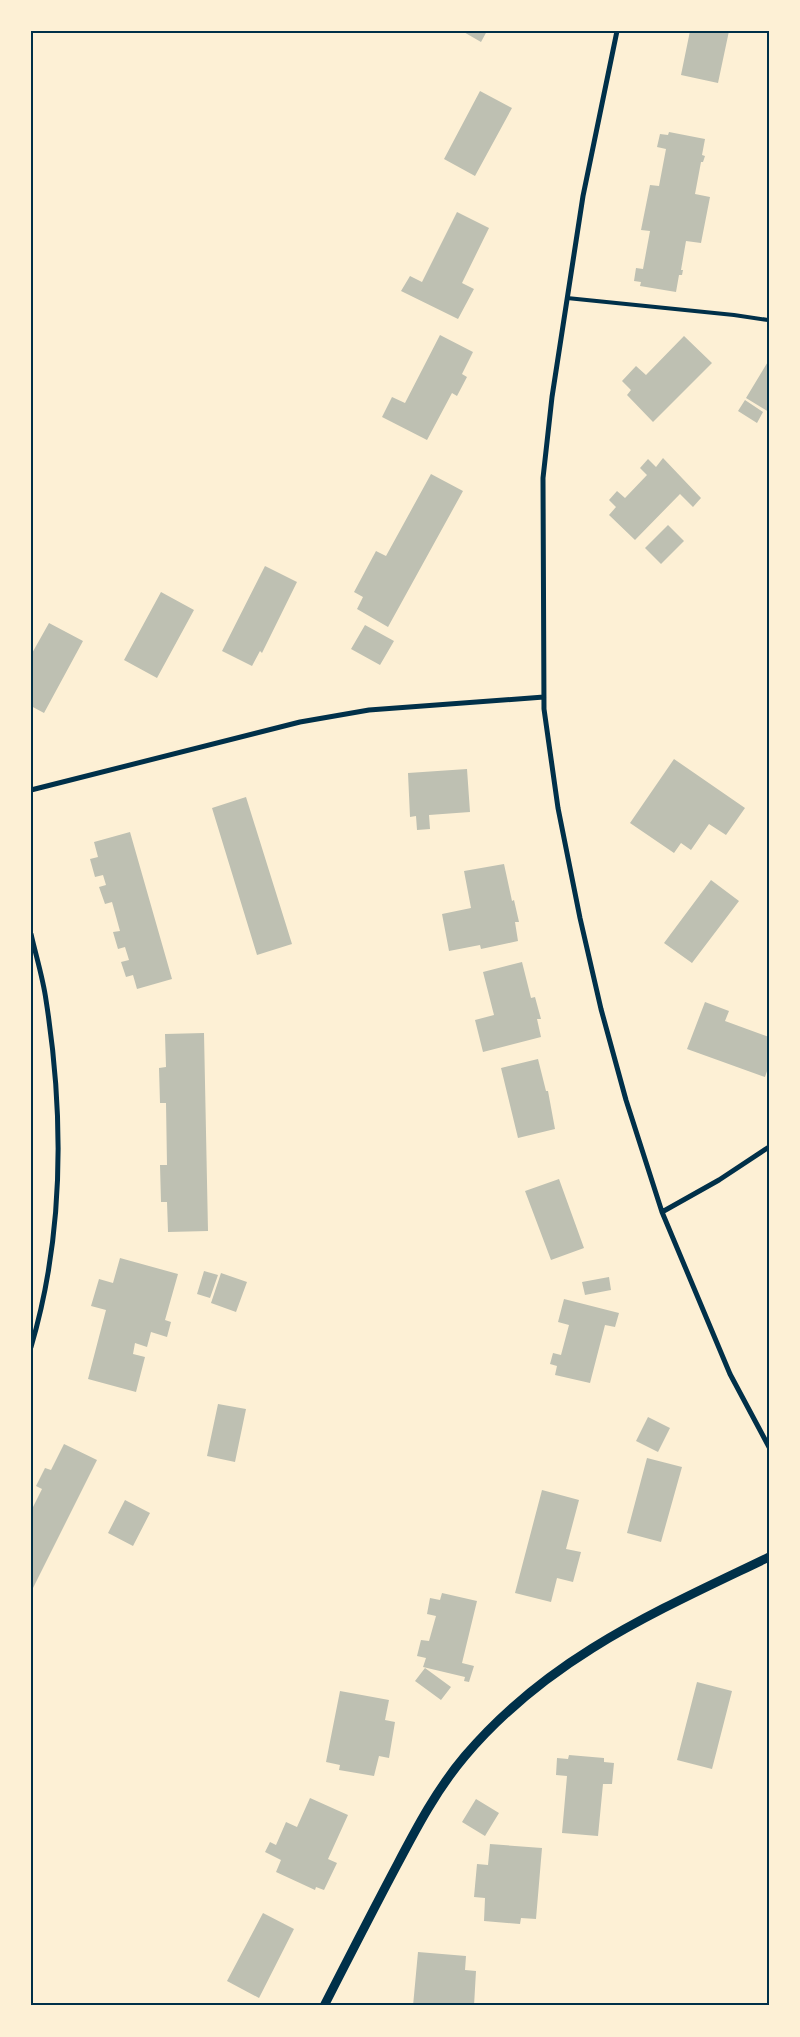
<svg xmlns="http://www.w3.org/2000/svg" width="800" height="2037" font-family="'Noto Sans',sans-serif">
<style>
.building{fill:#bec0b2}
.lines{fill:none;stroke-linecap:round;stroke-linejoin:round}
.service{stroke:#003049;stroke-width:4}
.minor{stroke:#003049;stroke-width:5}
.tertiary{stroke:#003049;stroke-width:9}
.neatline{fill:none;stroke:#003049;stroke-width:2}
</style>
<rect width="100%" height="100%" fill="#fdf0d5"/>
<path class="building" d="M462,31h25l-6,11z
M690,31h39l-11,52 -37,-8z
M480,91l32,17 -37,68 -31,-17z
M669,132l36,7 -3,16 3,1 -2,6h-2l-6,32 15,3 -9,46 -15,-2 -5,29h2l-1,5h-3l-3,17 -36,-6 1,-4 -7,-1 2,-13 7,1 7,-38 -9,-1 9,-45 9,1 7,-37 -9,-2 3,-13 8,1z
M457,212l32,16 -27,55 12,6 -16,30 -57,-28 9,-15 12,6z
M440,335l33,17 -11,22 5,3 -10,19 -5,-3 -25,47 -45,-23 10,-20 13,6z
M684,336l28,27 -59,59 -26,-27 4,-5 -9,-9 14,-15 10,9z
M769,360v52l-23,-14z
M745,400l18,12 -6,11 -19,-12z
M663,458l38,40 -8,9 -13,-13 -45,46 -26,-25 7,-8 -7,-7 8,-9 8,7 22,-23 -7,-7 8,-9 8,8z
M431,474l32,17 -75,136 -31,-18 6,-12 -9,-5 22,-41 10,5z
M668,525l16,16 -23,23 -16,-16z
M265,566l32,16 -35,71 -2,-2 -8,15 -30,-15z
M161,592l33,18 -37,68 -33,-18z
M49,623l34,18 -39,72 -13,-7v-51z
M365,625l29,16 -14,24 -29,-16z
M674,759l71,49 -19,27 -17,-11 -18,26 -10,-7 -7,10 -44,-30z
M467,769l3,43 -41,3 1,14 -13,1 -1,-14 -6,1 -2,-44z
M246,797l46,147 -35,11 -45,-147z
M130,832l42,147 -35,10 -4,-14 -7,2 -5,-15 8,-2 -4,-13 -7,2 -5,-17 7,-1 -8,-29 -7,2 -6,-17 7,-2 -3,-10 -8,2 -5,-18 8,-2 -4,-15z
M504,864l8,37 2,-1 5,22h-4l3,19 -37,8 -1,-4 -31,6 -7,-37 29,-6 -7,-37z
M711,880l28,21 -47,62 -28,-20z
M522,962l9,36 4,-1 6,22h-4l4,18 -58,15 -8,-32 19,-5 -11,-43z
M705,1002l24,9 -4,10 44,16v28l-4,12 -78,-28z
M204,1033l4,198 -40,1 -1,-30h-6l-1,-37h7l-1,-62h-6l-1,-35 7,-1 -1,-33z
M538,1059l8,32h2l7,38 -37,9 -17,-70z
M559,1179l25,69 -33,12 -26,-69z
M120,1258l58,16 -13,46 6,2 -4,15 -16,-5 -4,15 -12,-4 -2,11 12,3 -9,35 -48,-13 18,-69 -15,-4 8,-27 14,4z
M204,1271l14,4 -8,23 -13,-4z
M221,1273l26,9 -11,30 -25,-9z
M609,1277l2,13 -26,5 -3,-13z
M564,1299l55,14 -4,14 -10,-2 -15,58 -35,-8 2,-9 -7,-2 3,-11 8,2 8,-30 -11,-3z
M218,1404l28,5 -11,53 -28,-6z
M648,1417l22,11 -12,24 -22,-11z
M64,1444l33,16 -66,132v-81l11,-22 -6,-3 9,-18 6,2z
M647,1458l35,9 -21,75 -34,-9z
M542,1490l37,10 -13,49 15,3 -8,30 -16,-4 -6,24 -36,-9z
M125,1500l25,13 -17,33 -25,-13z
M442,1593l35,8 -15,62 12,3 -5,16 -5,-1 1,-4 -42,-10 3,-9 -9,-2 4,-16 8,1 7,-25 -9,-2 3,-16 10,2z
M425,1668l26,19 -10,13 -26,-19z
M697,1682l35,9 -20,78 -35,-9z
M340,1691l49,9 -4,20 10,2 -6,36 -10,-2 -5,20 -35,-6 1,-5 -14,-3z
M569,1755l35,3v4l10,1 -2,21h-9l-5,52 -36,-3 5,-57 -11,-1 1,-17 11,1z
M310,1798l38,17 -20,44 9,4 -13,27 -8,-3 -1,3 -39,-18 5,-12 -16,-8 5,-10 6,3 10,-23 11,5z
M476,1799l23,14 -14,23 -23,-14z
M490,1844l52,4 -6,71 -15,-1 -1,6 -36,-3 1,-23 -11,-1 3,-33 11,1z
M263,1913l31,16 -35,69 -32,-17z
M418,1952l48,4 -1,14 11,1 -2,35h-61z"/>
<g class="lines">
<path class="service" d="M567,298l167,17 34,5"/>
<path class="minor" d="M617,31l-34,165 -31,201 -9,81 1,231 14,99 22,110 21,91 25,91 36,112 68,162 39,73
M31,790l269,-68 69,-12 175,-13
M31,934c5,22 12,44 15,66 18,115 18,235 -15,347
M662,1212l57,-32 50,-33"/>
<path class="tertiary" d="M324,2006c24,-47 48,-94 73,-141 20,-38 40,-76 68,-109 84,-99 190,-144 304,-199"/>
</g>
<rect width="800" height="2037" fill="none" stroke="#fdf0d5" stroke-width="65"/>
<rect x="32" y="32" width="736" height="1972" class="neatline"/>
</svg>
